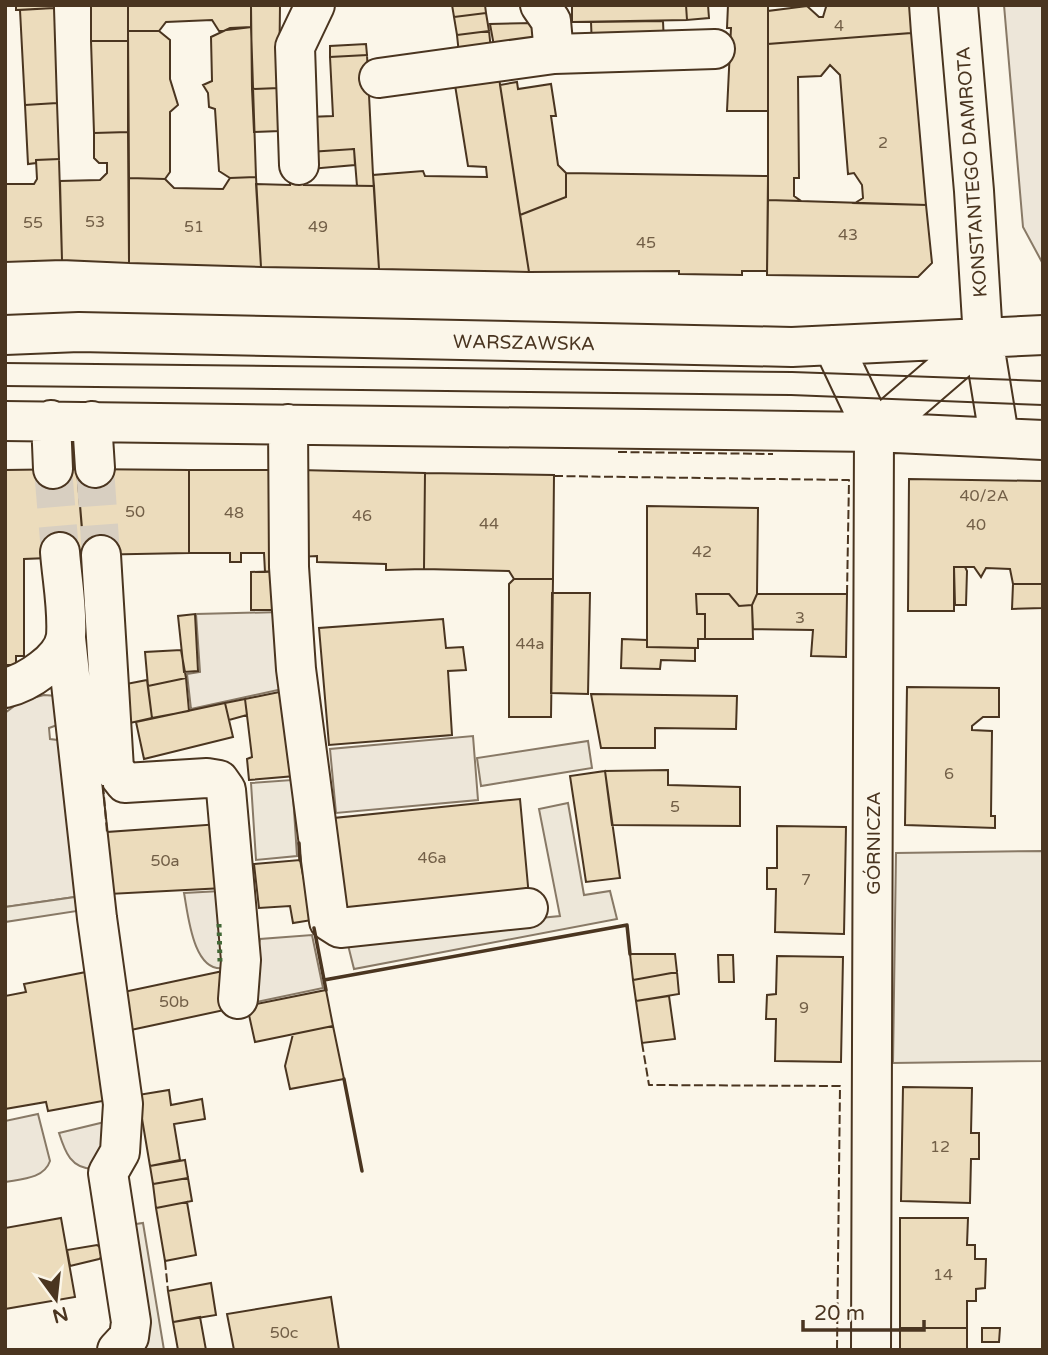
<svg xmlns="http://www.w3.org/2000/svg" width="1048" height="1355" font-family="'Varela Round',sans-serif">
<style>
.green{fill:#ede6d9;stroke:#887966;stroke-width:2}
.parking{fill:#ede7d9;stroke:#887966;stroke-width:2}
.building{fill:#ecdcbc;stroke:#4a3520;stroke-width:2}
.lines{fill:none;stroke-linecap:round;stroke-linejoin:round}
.minor-tunnel{stroke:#d8cfc1;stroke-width:38;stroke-dasharray:38 19;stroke-linecap:butt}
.minor-casing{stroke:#4a3520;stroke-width:42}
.minor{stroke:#fbf6e9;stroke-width:38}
.tram{stroke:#4a3520;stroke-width:2}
.hedge{stroke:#436837;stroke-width:5;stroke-dasharray:3.5 5;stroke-linecap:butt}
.fence{stroke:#4a3520;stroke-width:2;stroke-dasharray:9 3.5;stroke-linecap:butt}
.wall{stroke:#4a3520;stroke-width:3.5}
.labels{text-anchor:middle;stroke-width:5;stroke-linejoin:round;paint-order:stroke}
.number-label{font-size:16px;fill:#725f47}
.street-label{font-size:19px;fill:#4a3520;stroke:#fbf6e9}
</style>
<rect width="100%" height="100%" fill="#fbf6e9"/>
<path class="green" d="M1004,5h39v259l-20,-37z
M282,612l5,76 -96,21 -4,-35 13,-2 -4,-58z
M44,695l13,1 3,28 -11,4 1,11 16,2 9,156 -70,10v-194l16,-12z
M473,736l5,64 -142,13 -6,-64z
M221,891l3,77c-31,5 -36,-54 -40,-75z
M312,935l11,53 -76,16 13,-65z
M38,1114l12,47c-6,18 -29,18 -45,21v-61z
M113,1120l-19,49c-23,0 -29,-17 -35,-36z"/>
<path class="parking" d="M588,741l4,27 -111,18 -4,-28z
M292,780l5,76 -41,4 -5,-77z
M568,803l16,92 26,-4 7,28 -263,50 -8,-32 214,-21 -21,-107z
M1043,851v210l-150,2 3,-210z
M75,897l2,14 -72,11v-15z
M143,1223l21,127h-21l-21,-124z"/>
<path class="building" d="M16,5h38v3l-38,2z
M91,5h37v36h-37z
M128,5h123v22l-32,4 -7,-11 -46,2 -7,9h-31z
M251,5h29l-1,83 -27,1z
M452,5h33l1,8 -32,4z
M686,5h22l1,13 -22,2z
M686,5l1,15 -115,2v-16z
M728,5h40v106h-41l4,-83h-4z
M823,5h86l2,28 -143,11v-33l39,-5 12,11h4l3,-10z
M54,8l3,95 -32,2 -5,-95z
M486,13l3,18 -32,4 -3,-18z
M663,21l1,23 -72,3 -1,-25z
M533,23v20l-39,3 -4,-22z
M251,27l5,150 -26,1 -11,-7 -4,-62 -6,-2 -1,-14 -5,-8 9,-4 -1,-44 19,-9z
M128,31h31l11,9v39l8,26 -8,7v60l-5,7 -36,-1z
M489,31l2,19 -32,4 -2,-19z
M911,33l15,172 -71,-2 8,-5 -1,-13 -8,-12 -6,1 -8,-99 -10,-10 -9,11 -23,1 1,101h-5v18l7,5 -33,-1v-156z
M91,41h37v91l-34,1z
M366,44l1,11 -37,2v-11z
M367,55l6,120 1,11h-17l-3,-37 -45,3 -1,-35 25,-1 -3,-59z
M499,78l30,194 -150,-3 -6,-94 50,-4 2,5 62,1 -1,-10 -18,-1 -13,-81z
M517,82l1,7 33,-5 5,32h-5l7,49 8,8v24l-46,18 -20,-130z
M279,88l1,43 -26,1 -2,-43z
M57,103l2,56 -23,1v3l-8,1 -3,-59z
M128,132l1,131 -67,-3 -2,-79 40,-1 7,-7v-10h-8l-5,-5v-25z
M354,149l1,16 -45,4 -1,-17z
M59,159l3,101 -57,2v-78h29l3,-5 -1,-19z
M566,173l202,3 -1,95h-25v4l-63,-1v-3l-150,1 -9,-57 46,-18z
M290,176h14v9l70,1 5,83 -118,-2 -5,-83 34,1z
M256,177l5,90 -132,-4v-85l36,1 9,9 49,1 7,-11z
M768,200l158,5 6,58 -14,14 -151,-2z
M77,469l112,1v83l-105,2z
M77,469l7,83 -36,1v5l-24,1v97h-8v9h-11v-195z
M189,470h87l5,101 -16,1 -1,-19h-23v9h-11v-9h-41z
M299,470l126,3 -1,96 -38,1v-6l-69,-2v-6l-19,1z
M425,473l129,2 -1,104h-39l-5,-8 -85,-2z
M909,479l134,2v103h-30l-3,-15 -24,-1 -5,9 -7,-10h-20v44h-46z
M647,506l111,2 -1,86 -5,11 -13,1 -10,-12h-33l1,20h8v25h-7v9l-51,-1z
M954,567h11l2,4 -1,34h-11z
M281,571l2,39h-32v-38z
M514,579h39l-2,138h-42v-133z
M1013,584h30v24l-31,1z
M552,593h38l-2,101 -37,-1z
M696,594h33l10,12 13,-1 1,34h-48v-25h-8z
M757,594h90l-1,63 -35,-1 2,-26 -60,-1 -1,-24z
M195,614l3,57 -14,1 -6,-56z
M443,619l3,29 17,-1 3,23 -18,1 4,64 -123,10 -10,-117z
M622,639l25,1v7l48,1v13l-34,-1 -1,9 -39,-1z
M181,650l5,28 -38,8 -3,-34z
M186,678l3,33 -37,7 -4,-32z
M147,680l5,38 -31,7 -5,-39z
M907,687l92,1v29h-16l-11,9v4l20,1 -1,85h4v12l-90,-3z
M289,690l6,86 -46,4 -2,-21 5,-2 -7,-58z
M591,694l146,2 -1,33 -81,-1v20h-54z
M245,699l2,16 -18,5 -4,-17z
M225,703l8,34 -89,22 -8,-37z
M668,770v15l72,2v39l-128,-1 -7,-54z
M605,771l15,107 -34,4 -16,-106z
M520,799l9,98 -186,18 -9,-97z
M220,824l4,64 -115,6 -2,-62z
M777,826l69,1 -2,107 -69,-2 1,-43h-9v-21h10z
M300,860l12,60 -19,3 -3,-17 -31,2 -5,-44z
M630,954h45l2,18 -44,8z
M718,955h15l1,27h-15z
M777,956l66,1 -2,105 -66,-1 1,-42h-10l1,-24 9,-1z
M223,971l6,38 -103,22 -7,-38z
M86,972l22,128 -60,11 -2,-9 -41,7v-113l21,-4 -2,-8z
M677,972l2,22 -43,7 -3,-21z
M326,990l7,36 -78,16 -8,-36z
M669,996l6,43 -33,4 -6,-42z
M333,1026l11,53 -54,10 -5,-23 8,-32z
M903,1087l69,1 -1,45h8v26h-8l-1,44 -69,-2z
M169,1090l2,15 31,-6 3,20 -31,5 6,36 -30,6 -12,-71z
M185,1160l3,18 -35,6 -3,-18z
M188,1178l4,23 -36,7 -3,-24z
M187,1202l9,53 -31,6 -9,-53z
M61,1218l14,79 -70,12v-81z
M900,1218h68l-1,27h8v14h11l-1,29 -9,1v12h-9v27h-67z
M97,1245l4,3 2,8 -4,3 -29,7 -3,-16z
M211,1283l5,32 -43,7 -5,-31z
M331,1297l8,53h-105l-7,-36z
M200,1317l6,33h-28l-5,-28z
M900,1328h67v22h-67z
M982,1328h18l-1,14h-17z"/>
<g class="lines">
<path class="minor-tunnel" d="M95,468l6,87
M53,469l7,83"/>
<g class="minor-casing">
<path id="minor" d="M540,5l11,16 3,33
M958,5l16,186 9,147 16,98
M379,78l175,-24 161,-5
M299,165l-4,-118 20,-42
M5,335l74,-3 713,15 251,-12
M833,345l41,87 -3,918
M51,420l2,49
M5,421l869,11 169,8
M92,421l3,47
M288,424l1,143 7,102 33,252 11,7 188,-20
M874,432l109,-94
M101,555l13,214 11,14 82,-5 12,2 7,10 15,170 -3,39
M66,638l31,280 26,186 -3,48 -12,21 23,149 -2,15 -12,13
M5,688c22,-5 58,-28 61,-52 2,-27 -4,-57 -6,-84"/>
</g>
<use href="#minor" class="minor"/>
<path class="tram" d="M5,363l787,9 251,9
M5,386l786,9 252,10"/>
<path class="hedge" d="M219,924l1,38"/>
<path class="fence" d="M618,452l155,2
M554,476l295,4 -2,114
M103,785l4,47
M642,1043l7,42 191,1 -3,264
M165,1261l3,30"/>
<path class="wall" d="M299,843l1,17
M314,928l12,62
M324,980l303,-55 3,29
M344,1079l18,92"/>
</g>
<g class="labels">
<g class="number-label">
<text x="839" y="31">4</text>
<text x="883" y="148">2</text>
<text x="95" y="227">53</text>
<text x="33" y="228">55</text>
<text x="194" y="232">51</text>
<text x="318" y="232">49</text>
<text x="848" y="240">43</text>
<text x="646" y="248">45</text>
<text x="984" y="501">40/2A</text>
<text x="135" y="517">50</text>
<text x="234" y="518">48</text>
<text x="362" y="521">46</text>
<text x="489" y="529">44</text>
<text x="976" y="530">40</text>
<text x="702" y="557">42</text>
<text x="800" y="623">3</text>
<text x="530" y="649">44a</text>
<text x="949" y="779">6</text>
<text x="675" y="812">5</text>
<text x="432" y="863">46a</text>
<text x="165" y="866">50a</text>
<text x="806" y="885">7</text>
<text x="174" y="1007">50b</text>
<text x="804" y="1013">9</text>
<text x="940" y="1152">12</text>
<text x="943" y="1280">14</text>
<text x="284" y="1338">50c</text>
</g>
<g class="street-label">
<text transform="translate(971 172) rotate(-94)" y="7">KONSTANTEGO DAMROTA</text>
<text transform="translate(524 342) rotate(1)" y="7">WARSZAWSKA</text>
<text transform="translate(873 843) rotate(-90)" y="7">GÓRNICZA</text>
</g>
</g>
<rect width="1048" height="1355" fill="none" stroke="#4a3520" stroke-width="14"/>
<g transform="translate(56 1299) rotate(165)" stroke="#fbf6e9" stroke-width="5" paint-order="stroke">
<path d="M0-5L12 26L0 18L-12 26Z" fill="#4a3520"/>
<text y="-10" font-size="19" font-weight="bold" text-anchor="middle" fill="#4a3520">N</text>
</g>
<path d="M803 1320v10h121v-10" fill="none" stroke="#4a3520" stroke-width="3.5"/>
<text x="814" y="1320" font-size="21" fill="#4a3520" stroke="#fbf6e9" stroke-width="5" paint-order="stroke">20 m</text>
</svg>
